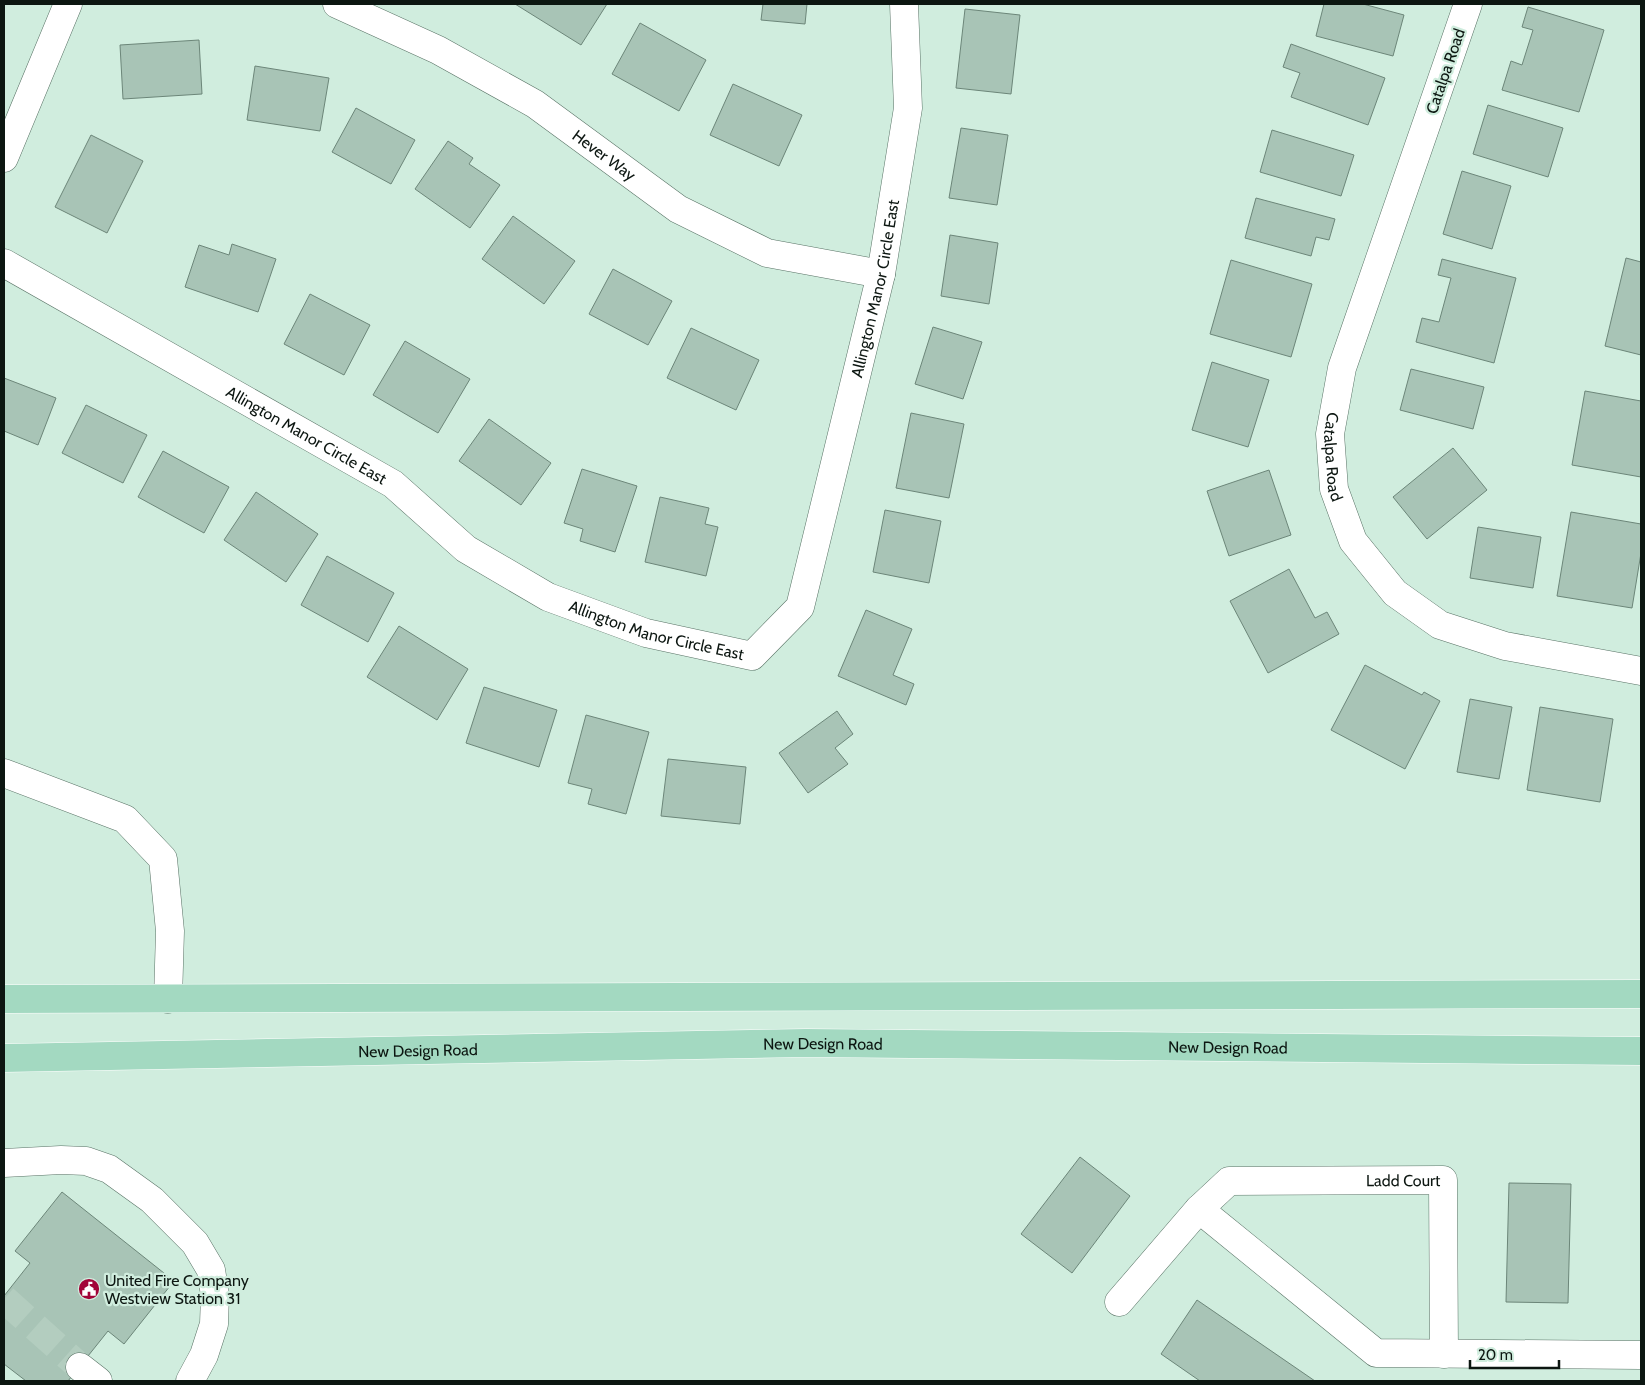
<svg xmlns="http://www.w3.org/2000/svg" width="1645" height="1385" font-family="Cabin,sans-serif">
<style>
.building{fill:#a8c4b6;stroke:#6c8679}
.lines{fill:none;stroke-linecap:round;stroke-linejoin:round}
.minor-tunnel{stroke:#b3cdbf;stroke-width:28;stroke-dasharray:28 14;stroke-linecap:butt}
.minor-casing{stroke:#597366;stroke-width:29}
.major-casing{stroke:#fff;stroke-width:29}
.minor{stroke:#fff;stroke-width:28}
.major{stroke:#a3d9c1;stroke-width:28}
.labels{text-anchor:middle;stroke-width:4.5;stroke-linejoin:round;paint-order:stroke}
.street-label{font-size:16px;fill:#0c1611;stroke:#d0edde}
.poi-label{font-size:16px;fill:#0c1611;stroke:#d0edde;text-anchor:start}
</style>
<rect width="100%" height="100%" fill="#d0edde"/>
<path class="building" d="M515,4h92l-26,41z
M763,4h44l-2,20 -44,-4z
M1324,4h39l41,11 -11,41 -77,-20z
M1528,7l76,23 -25,82 -77,-22 9,-29 11,4 11,-35 -11,-3z
M965,9l55,6 -9,79 -55,-6z
M640,23l66,37 -27,51 -67,-37z
M199,40l3,54 -79,5 -3,-54z
M1291,44l94,34 -17,47 -77,-28 9,-24 -17,-6z
M255,66l74,12 -9,53 -73,-11z
M733,84l69,31 -23,51 -69,-31z
M1488,105l75,23 -15,49 -75,-23z
M356,108l59,32 -24,44 -59,-32z
M961,128l47,7 -11,70 -48,-7z
M1272,130l82,25 -13,41 -81,-24z
M91,135l52,26 -36,72 -52,-26z
M448,141l25,17 -4,6 31,21 -30,43 -55,-39z
M1462,171l49,15 -19,63 -49,-15z
M1256,198l79,21 -6,21 -13,-3 -5,19 -66,-18z
M513,216l62,45 -31,43 -62,-45z
M950,235l48,8 -9,61 -48,-8z
M232,244l44,15 -18,53 -73,-25 14,-42 30,10z
M1626,258l15,4v93l-36,-9z
M1442,259l74,19 -22,85 -78,-21 6,-24 17,4 12,-44 -13,-3z
M1231,260l81,24 -21,73 -81,-23z
M613,269l59,32 -24,44 -59,-31z
M310,294l60,31 -26,50 -60,-31z
M933,327l49,15 -19,57 -48,-15z
M691,328l68,32 -23,50 -69,-32z
M405,341l65,38 -32,54 -65,-38z
M1212,362l57,18 -21,67 -56,-17z
M1411,369l73,18 -11,42 -73,-19z
M4,378l52,20 -18,47 -34,-14z
M1585,391l56,10v76l-69,-12z
M86,405l61,30 -24,48 -61,-30z
M911,413l53,11 -15,74 -53,-10z
M489,419l62,44 -30,42 -62,-44z
M1453,448l34,42 -60,49 -34,-42z
M163,451l66,36 -25,46 -66,-36z
M582,469l55,17 -22,66 -35,-11 3,-12 -19,-6z
M1269,470l22,65 -62,21 -22,-65z
M256,492l62,42 -32,48 -62,-42z
M660,497l49,11 -4,16 13,3 -12,49 -61,-14z
M885,510l56,11 -12,62 -56,-11z
M1571,512l70,12v29l-9,55 -75,-12z
M1478,527l63,10 -8,51 -63,-10z
M327,556l67,37 -26,49 -67,-37z
M1289,569l26,49 12,-6 12,22 -71,39 -38,-72z
M866,610l46,19 -19,46 21,9 -8,21 -68,-29z
M399,626l69,43 -31,51 -70,-43z
M1365,665l57,30 2,-3 16,9 -35,68 -74,-39z
M484,687l73,23 -18,57 -73,-24z
M1470,699l42,8 -13,72 -42,-7z
M1540,707l73,12 -13,83 -73,-12z
M837,711l16,23 -18,14 13,16 -40,29 -29,-40z
M586,715l63,17 -23,82 -38,-10 4,-15 -24,-6z
M668,759l78,8 -6,57 -79,-8z
M1080,1157l50,39 -58,77 -51,-39z
M1509,1183l62,1 -3,119 -62,-1z
M62,1192l112,89 -50,63 -16,-13 -40,50h-42l-22,-17v-68l26,-33 -15,-12z
M1197,1300l118,81h-115l-39,-27z"/>
<g class="lines">
<path class="minor-tunnel" d="M4,1299l76,68"/>
<g class="minor-casing">
<g id="minor">
<path id="s1" d="M337,4l101,46 97,54 143,105 89,44 114,21"/>
<path id="s2" d="M1468,4l-126,364 -12,66 4,55 19,52 42,52 45,32 65,21 136,25"/>
<path d="M4,158l64,-154"/>
<path id="s3" d="M4,263l389,221 73,65 82,48 98,36 106,23 48,-49 81,-333 27,-166 -4,-104"/>
<path d="M4,773l121,46 38,40 7,72 -2,68"/>
<path d="M4,1163l57,-3 25,1 23,8 43,31 43,43 16,27 4,25 -1,29 -10,31 -14,26"/>
<path d="M1199,1209l177,144 265,2"/>
<path id="s4" d="M1119,1302l80,-93 30,-28 214,-1 1,174"/>
<path d="M80,1367l18,14"/>
</g>
</g>
<g class="major-casing">
<g id="major">
<path d="M4,999l1637,-5"/>
<path id="s5" d="M4,1058l802,-15 835,8"/>
</g>
</g>
<use href="#minor" class="minor"/>
<use href="#major" class="major"/>
</g>
<defs>
<g id="civic-disc" transform="scale(1.125)"><circle r="9.5" fill="#a20438" stroke="#d0edde"/><path d="M-.6-6.5H3V-4.5H.6V-3L4-1V1h2V6H-6V1h2V-1L-.6-3ZM-1.2 2.5V6h2.4V2.5Z" fill="#fff"/></g>
</defs>
<g fill-rule="evenodd">
<use href="#civic-disc" x="89" y="1289"/>
</g>
<g class="labels">
<g class="street-label">
<text transform="translate(1445 71) rotate(-71)" y="6">Catalpa Road</text>
<text dy="6" stroke="none"><textPath href="#s1" startOffset="308">Hever Way</textPath></text>
<text dy="6" stroke="none"><textPath href="#s3" startOffset="1249">Allington Manor Circle East</textPath></text>
<text dy="6" stroke="none"><textPath href="#s3" startOffset="348">Allington Manor Circle East</textPath></text>
<text dy="6" stroke="none"><textPath href="#s2" startOffset="475">Catalpa Road</textPath></text>
<text dy="6" stroke="none"><textPath href="#s3" startOffset="754">Allington Manor Circle East</textPath></text>
<text dy="6" stroke="none"><textPath href="#s5" startOffset="819">New Design Road</textPath></text>
<text dy="6" stroke="none"><textPath href="#s5" startOffset="1224">New Design Road</textPath></text>
<text dy="6" stroke="none"><textPath href="#s5" startOffset="414">New Design Road</textPath></text>
<text dy="6" stroke="none"><textPath href="#s4" startOffset="338">Ladd Court</textPath></text>
</g>
<g class="poi-label">
<text x="105" y="1286">United Fire Company<tspan x="105" dy="18">Westview Station 31</tspan></text>
</g>
</g>
<rect width="1645" height="1385" fill="none" stroke="#0c1611" stroke-width="10"/>
<path d="M1470 1360v8h89v-8" fill="none" stroke="#0c1611" stroke-width="2.5"/>
<text x="1478" y="1360" font-size="15" fill="#0c1611" stroke="#d0edde" stroke-width="4" paint-order="stroke">20 m</text>
</svg>
